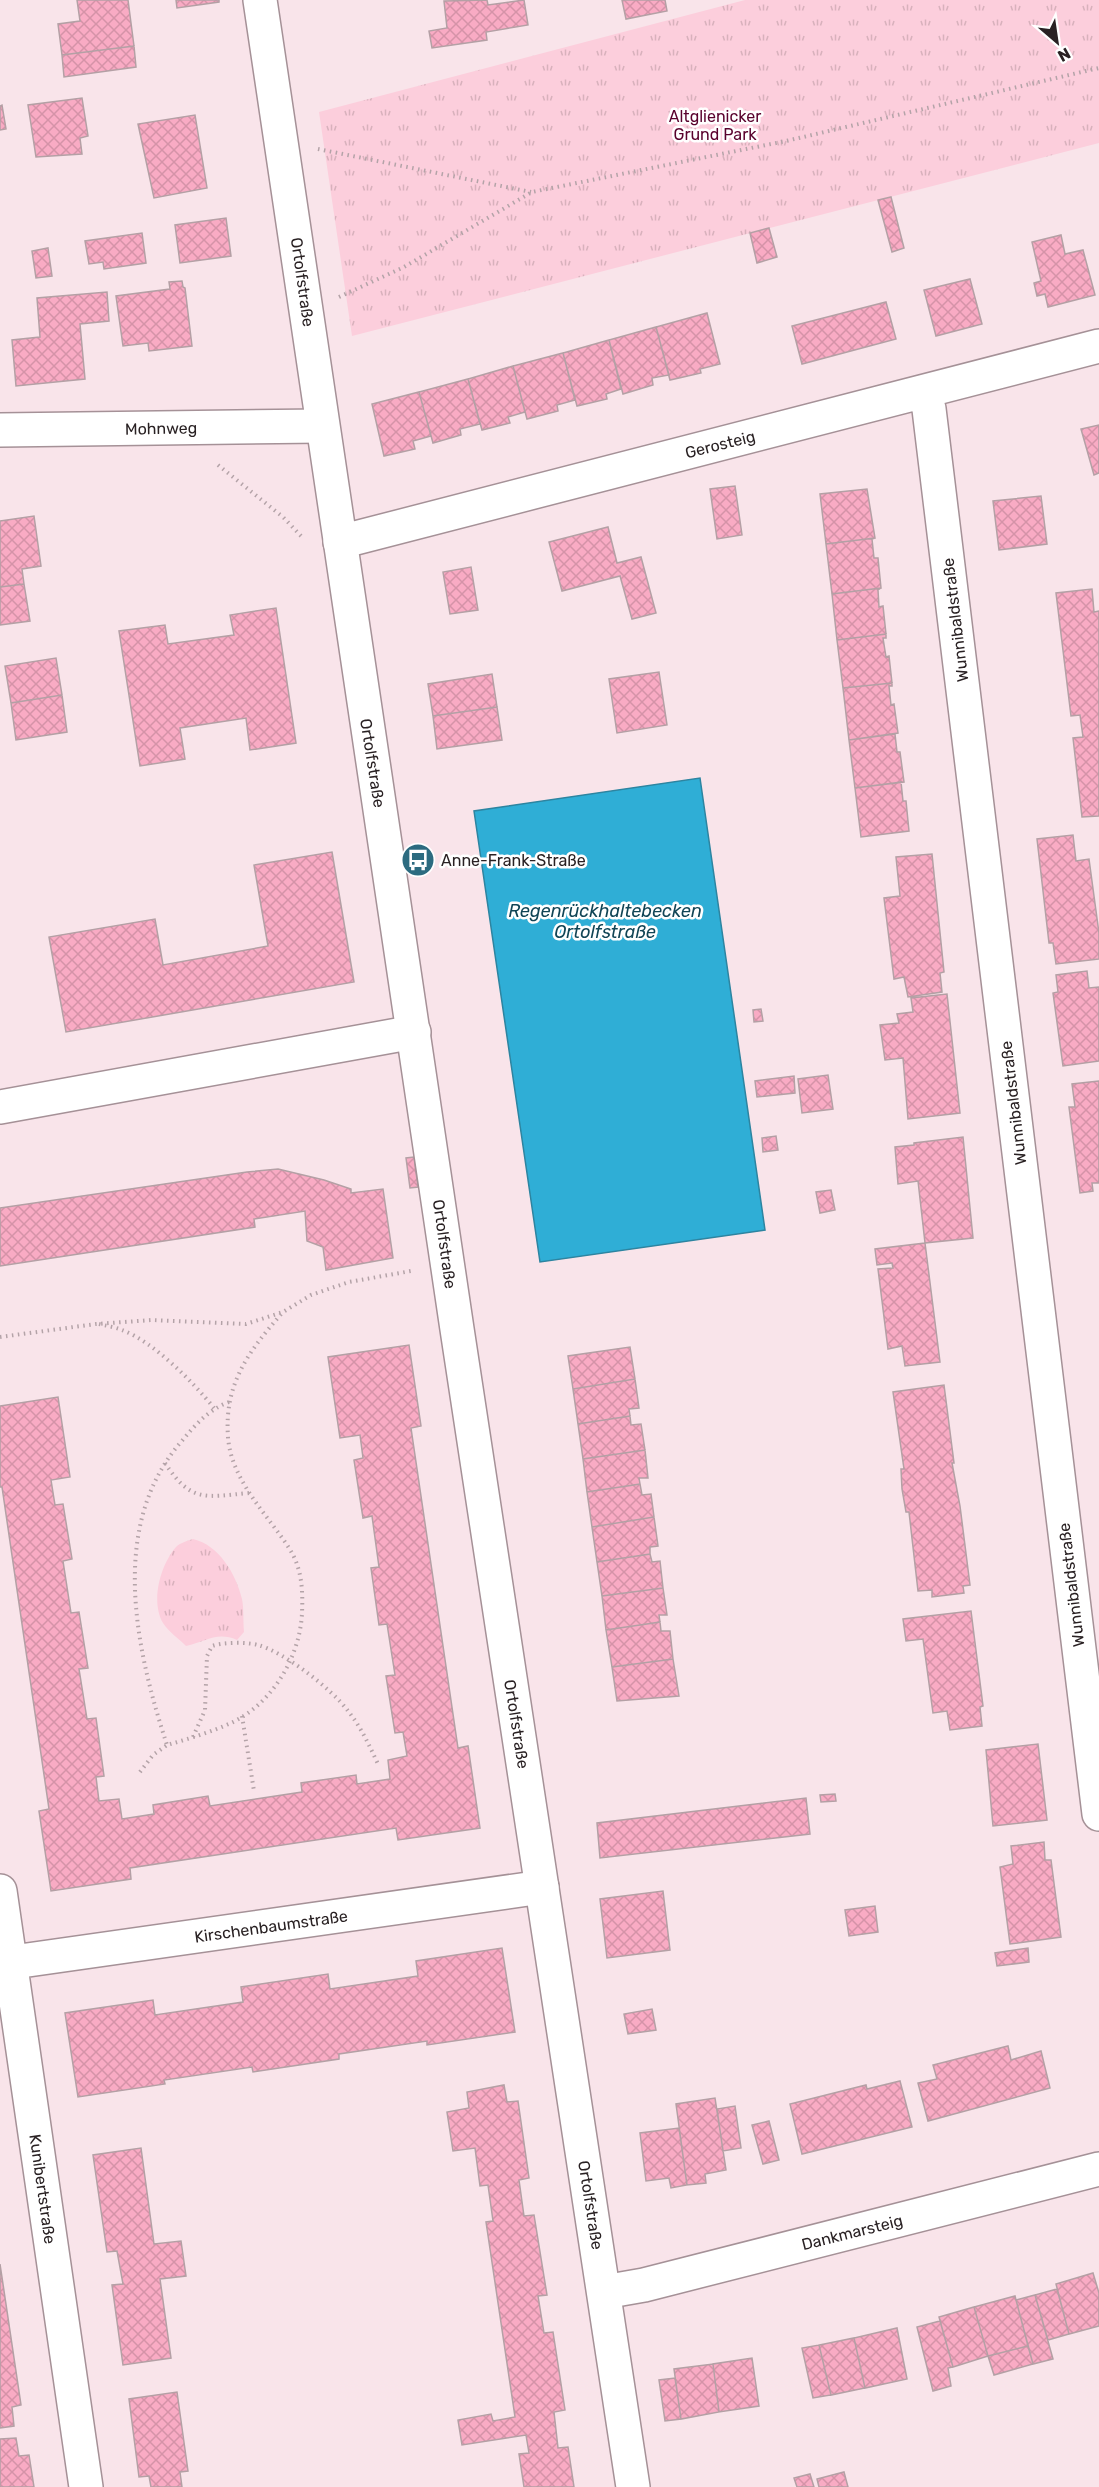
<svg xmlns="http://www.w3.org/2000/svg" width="1099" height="2487" font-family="Rubik,sans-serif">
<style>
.park{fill:url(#park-tufts)}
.water{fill:#2faed6;stroke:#2d84a0;stroke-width:1.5}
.building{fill:url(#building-cross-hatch);stroke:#b4a0a5;stroke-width:1.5}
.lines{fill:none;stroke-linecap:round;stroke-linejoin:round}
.street-casing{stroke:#a59197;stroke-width:36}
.secondary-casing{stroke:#a59197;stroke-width:36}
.path{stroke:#b4a3a8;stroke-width:4;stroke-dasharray:1.5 4.5;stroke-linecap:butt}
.street{stroke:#fff;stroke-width:33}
.secondary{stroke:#fff;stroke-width:33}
.labels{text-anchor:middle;stroke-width:5;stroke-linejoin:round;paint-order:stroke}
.park-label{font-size:16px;fill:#59022d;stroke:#fff}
.street-label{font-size:16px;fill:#292123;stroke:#fff}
.poi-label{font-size:16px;fill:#292123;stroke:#fff;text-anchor:start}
.water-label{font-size:18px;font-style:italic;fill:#114556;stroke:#fff}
</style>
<defs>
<pattern id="park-tufts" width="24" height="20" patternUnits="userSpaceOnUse" patternTransform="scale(1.5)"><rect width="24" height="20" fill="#fccedc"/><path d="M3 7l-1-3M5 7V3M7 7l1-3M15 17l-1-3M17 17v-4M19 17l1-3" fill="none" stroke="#d8b1bc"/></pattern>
<pattern id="building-cross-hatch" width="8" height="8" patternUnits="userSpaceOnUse" patternTransform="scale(1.5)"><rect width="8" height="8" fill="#f9abc4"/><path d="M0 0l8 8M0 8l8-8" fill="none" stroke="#d593a8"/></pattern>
</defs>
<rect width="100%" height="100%" fill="#f9e4ea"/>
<path class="park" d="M745,0h354v143l-747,193 -33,-224z
M193,1539c26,6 43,35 49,60 2,10 1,22 2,33l-7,8c-20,-9 -32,2 -51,6 -7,-7 -18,-15 -23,-23 -13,-22 -2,-59 13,-76 4,-4 11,-6 17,-8z"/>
<path class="water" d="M700,778l65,452 -225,32 -66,-451z"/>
<path class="building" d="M77,0h51l6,46 -72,9 -4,-31 22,-3z
M176,0h43v2l-42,6z
M487,0l1,5 36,-5 4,25 -42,7 1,8 -55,8 -3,-17 18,-3 -3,-27z
M622,0h43l2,11 -41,8z
M134,46l2,21 -72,10 -2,-22z
M82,98l6,38 -8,2 2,16 -46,3 -8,-52z
M2,105l4,24 -6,1v-24z
M195,115l12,73 -53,10 -16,-74z
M891,197l13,51 -12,4 -14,-52z
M226,218l5,38 -51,7 -5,-38z
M769,228l8,29 -20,6 -7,-30z
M142,233l4,30 -42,6 -1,-7 -14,2 -4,-23z
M1061,235l4,19 18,-4 12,45 -47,12 -3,-13 -8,2 -3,-13 7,-2 -9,-39z
M48,248l4,28 -16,2 -4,-27z
M970,279l12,45 -46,12 -12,-46z
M182,281l1,6 2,1 7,58 -43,5 -1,-8 -25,3 -7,-50 54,-7 -1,-7z
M107,292l2,29 -29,3 5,55 -69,7 -4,-46 28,-3 -3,-39z
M886,302l10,37 -94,25 -10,-38z
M707,313l13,51 -20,5 1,4 -31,7 -14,-53z
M656,327l13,48 -17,3 1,7 -30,9 -14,-54z
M609,340l12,49 -15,5 1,5 -30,7 -14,-53z
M563,353l12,47 -18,5 1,6 -31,8 -14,-53z
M513,366l12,46 -17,5 2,6 -28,7 -14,-51z
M468,379l12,45 -20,5 1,6 -28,8 -14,-51z
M419,392l12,44 -18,5 2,8 -31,7 -12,-52z
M1099,425v48l-5,2 -13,-46z
M735,486l7,49 -25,4 -7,-50z
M867,489l8,49 -49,6 -6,-50z
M1041,496l6,48 -48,6 -6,-49z
M34,516l7,50 -19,3 2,15 -24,3v-66z
M608,527l9,36 24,-6 15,56 -24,6 -12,-43 -58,15 -13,-49z
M875,538l-3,1 2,19h4l3,30 -49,6 -6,-50z
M471,567l7,43 -28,4 -7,-42z
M24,584l6,37 -30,4v-38z
M881,588l-3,2 1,17 4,-1 3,28 -49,6 -5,-46z
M1092,589l2,23 5,-1v205l-17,1 -9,-79 10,-1 -3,-22 -9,1 -15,-123z
M276,608l20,135 -46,7 -4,-32 -66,10 5,31 -45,7 -21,-135 46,-6 3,19 66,-9 -4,-20z
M886,634v4h-3l3,19 3,-1 3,27 -49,5 -6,-48z
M56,658l6,37 -51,8 -6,-37z
M659,672l8,53 -50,8 -8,-54z
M492,674l5,33 -64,9 -5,-32z
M892,683v3h-3l2,19 3,-1 4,29 -49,7 -6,-52z
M62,695l5,37 -51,8 -5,-37z
M497,707l5,33 -65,9 -4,-33z
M895,734l2,18h3l4,30 -49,6 -6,-48z
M901,782l2,19h3l3,30 -48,6 -6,-49z
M1073,835l3,26 13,-2 10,74v26l-43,5 -3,-21h-4l-12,-104z
M332,852l22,130 -288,50 -17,-95 106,-18 8,46 105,-19 -14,-81z
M932,854l12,118 -4,1 2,19 -34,5 -4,-20 -10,2 -10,-81 16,-2 -4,-39z
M1087,971l2,17 10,-1v74l-36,5 -10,-73 5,-1 -2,-17z
M947,994l13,119 -52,6 -5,-61 -18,2 -5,-35 19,-2 -2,-9 16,-2 -2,-14z
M761,1009l2,12 -9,1 -1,-12z
M828,1075l5,34 -31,4 -4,-34z
M794,1076l1,17 -38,4 -2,-16z
M1099,1081v102h-7l1,8 -13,2 -11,-86h6l-3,-23z
M776,1136l2,14 -15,2 -1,-14z
M963,1137l10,101 -48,5 15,119 -35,4 -3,-20 -14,3 -10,-80 15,-1 -1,-5 -15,2 -2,-16 50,-6 -7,-62 -20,3 -3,-37 19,-2v-2z
M414,1157l4,30 -8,1 -4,-30z
M278,1169l46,11 27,9v4l32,-4 10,69 -67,12 -3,-23 -16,-6 -2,-30 -51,8 1,8 -255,39v-58l247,-36z
M831,1190l4,20 -15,3 -4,-21z
M409,1345l12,81 -10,2 47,320 10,-2 12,82 -82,12 -2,-12 -266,40 1,11 -80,12 -12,-80 10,-2 -47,-322h-2v-81l58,-9 12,80 -19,3 4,25 8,-1 9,55 -9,2 8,52 8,-1 9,56 -9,1 8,50 9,-1 8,58 -8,1 3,24 20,-2 3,20 32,-5 -1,-9 55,-9 2,10 92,-14 -1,-9 55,-8 1,9 33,-5 -2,-19 19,-4 -4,-24 -8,1 -9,-57 9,-1 -8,-51 -8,1 -8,-57 8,-1 -7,-51 -9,2 -9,-58 9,-2 -3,-23 -20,3 -12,-81z
M630,1347l5,32 -62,10 -5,-33z
M635,1379l4,29 -10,1 1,7 -52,8 -5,-35z
M944,1385l10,78h-2l8,43 10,79 -7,1 1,7 -32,4v-7l-14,1 -9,-79h-3l-4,-23 -1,-20h3l-11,-77z
M630,1416l1,9 10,-1 4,26 -62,9 -5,-35z
M645,1450l3,28h-9l1,6 -53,8 -4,-33z
M640,1484l2,11 9,-1 3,23 -62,10 -5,-35z
M654,1517l4,29 -8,1v7l-53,8 -5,-35z
M650,1554l2,8 8,-1 3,27 -61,8 -5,-34z
M663,1588l4,27h-8l1,7 -54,8 -4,-34z
M971,1611l12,95 -3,1 2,19 -32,4 -3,-19 -14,2 -10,-74 -17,2 -3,-22z
M660,1622l1,9h9l3,28 -61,8 -6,-37z
M673,1659l6,37 -62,5 -5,-34z
M1038,1744l9,76 -54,6 -7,-76z
M835,1794l1,7 -15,1 -1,-7z
M806,1798l4,36 -210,24 -3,-35z
M1044,1842l1,18h6l10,77 -51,7 -10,-77 13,-3 -2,-18z
M663,1891l7,59 -63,8 -7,-59z
M875,1906l3,26 -29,4 -4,-26z
M502,1948l13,84 -88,13v-4l-88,13v5l-86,13 -1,-5 -88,13 1,4 -87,13 -13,-84 88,-13 2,15 88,-13 -2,-15 87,-13 2,15 88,-13 -2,-15z
M1028,1948l1,14 -32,4 -2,-13z
M652,2009l4,21 -28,4 -4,-20z
M1008,2046l3,14 30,-9 9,37 -122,33 -10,-38 19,-4 -4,-14z
M900,2081l12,46 -110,27 -12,-50 76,-19 1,4z
M504,2085l3,17 11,-1 11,77 -10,2 5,36 10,-1 13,80 -9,1 6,37 9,-1 12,78 -11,2 4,36 10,-1 6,40h-50l-5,-33 10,-1 -3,-18 -64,10 -4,-25 33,-6 2,7 22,-4 -29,-195 7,-1 -5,-36 -8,1 -5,-38 -22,3 -6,-39 22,-4 -2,-16z
M715,2098l11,72 -21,4 1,9 -19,2 -11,-81z
M735,2106l6,42 -18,3 -6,-42z
M769,2121l10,39 -16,4 -11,-39z
M679,2128l8,57 -16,3 -2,-10 -23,3 -6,-48z
M141,2148l13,96 27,-3 5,35 -26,3 11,79 -48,7 -11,-80 11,-1 -6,-33 -10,1 -14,-97z
M0,2264l21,141 -9,2 2,19 -14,2z
M1093,2273l6,20v33l-30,8 -13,-50z
M1057,2289l12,45 -21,6 -13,-45z
M1035,2295l18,64 -20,5 -17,-64z
M1015,2296l13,50 -40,10 -14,-49z
M974,2307l14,49 -35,11 -14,-50z
M940,2321l13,46 -5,1 3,18 -18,5 -16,-64z
M897,2328l10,51 -42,9 -11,-50z
M854,2338l11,50 -34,7 -12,-50z
M819,2345l12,50 -18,3 -11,-50z
M1028,2346l5,18 -39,11 -6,-19z
M752,2358l7,48 -40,6 -6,-48z
M713,2364l6,48 -38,7 -7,-50z
M675,2378l6,41 -16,2 -6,-41z
M177,2392l11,79 -8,1 2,15h-31l-2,-11 -10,1 -10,-78z
M16,2438l3,18 10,-1 5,32h-34v-48z
M844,2472l4,15h-29l-2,-8z
M810,2474l4,13h-17l-3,-9z"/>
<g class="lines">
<g class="street-casing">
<path id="street" d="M924,392l5,17 170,1405
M0,430l322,-4
M340,542l759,-196
M0,1107l414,-75
M0,1891l86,596
M0,1964l542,-77
M604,2292l40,-7 455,-116"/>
</g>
<g class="secondary-casing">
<path id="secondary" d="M260,0l197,1329 176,1158"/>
</g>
<path class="path" d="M318,149l213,43
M339,297l65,-30 128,-75 254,-51 313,-73
M218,465l65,52 18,19
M99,1324c8,2 16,3 23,6 32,12 71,52 92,78
M0,1337l96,-13 56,-4 94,4 37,-12 28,-17 38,-13 62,-11
M229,1402c-21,8 -34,23 -48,40 -73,84 -45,208 -14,303 21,-6 44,-13 64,-22 41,-19 69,-66 71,-110 1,-23 0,-45 -13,-65 -22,-34 -58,-68 -61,-111 -4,-54 21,-86 55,-125
M165,1463c26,40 40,34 84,30
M242,1716l12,75
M193,1737l12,-27 2,-54 5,-10c11,-4 35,-4 46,-1 26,7 74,44 90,66 13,16 21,34 30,53
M140,1772l13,-17 14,-10"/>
<use href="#street" class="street"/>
<use href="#secondary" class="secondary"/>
</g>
<defs>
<g id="bus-disc" transform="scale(1.725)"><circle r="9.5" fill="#2c6b80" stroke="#fff"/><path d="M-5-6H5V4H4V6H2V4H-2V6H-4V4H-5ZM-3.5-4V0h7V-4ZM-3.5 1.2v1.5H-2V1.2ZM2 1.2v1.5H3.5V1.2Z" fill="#fff"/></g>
</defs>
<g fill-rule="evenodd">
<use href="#bus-disc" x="418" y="860"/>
</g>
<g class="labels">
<g class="park-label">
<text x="715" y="122">Altglienicker<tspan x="715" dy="18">Grund Park</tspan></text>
</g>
<g class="street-label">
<text transform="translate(303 282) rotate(82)" y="6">Ortolfstraße</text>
<text transform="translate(161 428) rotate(-1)" y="6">Mohnweg</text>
<text transform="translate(720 444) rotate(-14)" y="6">Gerosteig</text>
<text transform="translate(955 620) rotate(-97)" y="6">Wunnibaldstraße</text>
<text transform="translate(373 763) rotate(81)" y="6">Ortolfstraße</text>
<text transform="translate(1013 1103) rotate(-97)" y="6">Wunnibaldstraße</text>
<text transform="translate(445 1244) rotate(82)" y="6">Ortolfstraße</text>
<text transform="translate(1071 1585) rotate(-97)" y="6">Wunnibaldstraße</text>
<text transform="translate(517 1724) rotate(81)" y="6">Ortolfstraße</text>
<text transform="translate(271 1926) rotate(-8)" y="6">Kirschenbaumstraße</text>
<text transform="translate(43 2189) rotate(82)" y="6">Kunibertstraße</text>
<text transform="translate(591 2205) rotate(81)" y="6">Ortolfstraße</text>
<text transform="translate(852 2232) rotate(-14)" y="6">Dankmarsteig</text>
</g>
<g class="poi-label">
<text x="441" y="866">Anne-Frank-Straße</text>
</g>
<g class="water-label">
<text x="605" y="917">Regenrückhaltebecken<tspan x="605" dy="21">Ortolfstraße</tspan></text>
</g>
</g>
<g transform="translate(1057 42) rotate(151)" stroke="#ffffff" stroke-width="4.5" paint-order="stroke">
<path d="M0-4.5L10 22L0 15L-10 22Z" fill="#292123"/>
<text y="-9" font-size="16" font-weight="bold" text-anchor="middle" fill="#292123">N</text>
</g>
</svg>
